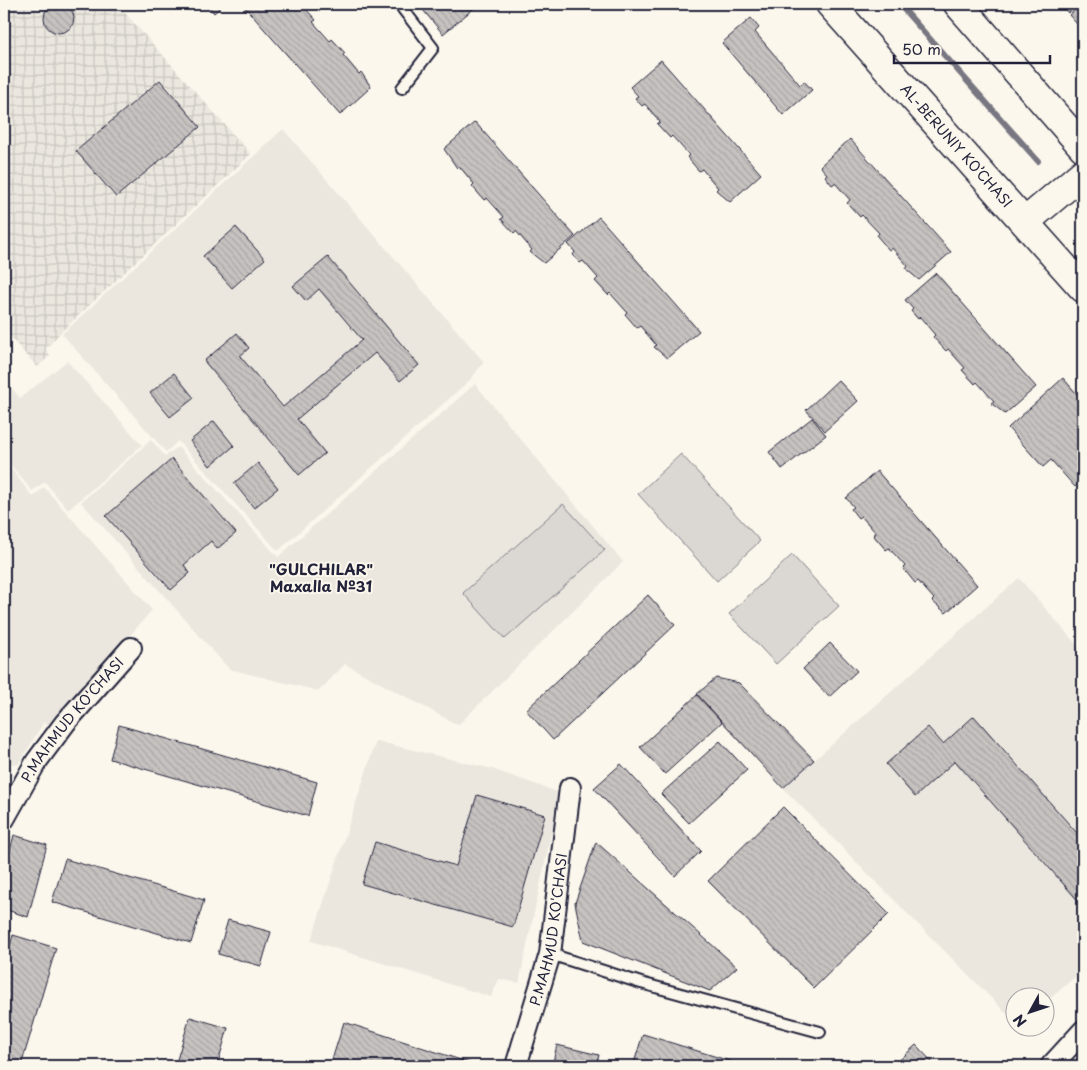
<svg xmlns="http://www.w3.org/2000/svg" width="1087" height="1070" font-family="'Playpen Sans',sans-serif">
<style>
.built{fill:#ebe7df}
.industrial{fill:url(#industrial-grid)}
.garden{fill:#dbd8d3;stroke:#7e7d87}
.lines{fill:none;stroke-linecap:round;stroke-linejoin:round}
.stream{stroke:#787681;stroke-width:6}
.building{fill:url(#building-back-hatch);stroke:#22223b}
.lane-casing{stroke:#22223b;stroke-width:14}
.street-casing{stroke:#22223b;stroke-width:24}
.secondary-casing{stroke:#22223b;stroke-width:31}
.lane{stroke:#fbf7ec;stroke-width:10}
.street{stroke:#fbf7ec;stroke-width:20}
.secondary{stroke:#fbf7ec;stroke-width:28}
.labels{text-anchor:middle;stroke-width:4;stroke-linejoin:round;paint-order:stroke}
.street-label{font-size:14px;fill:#22223b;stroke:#fbf7ec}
.neighbourhood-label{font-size:15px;font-weight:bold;fill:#22223b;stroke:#fbf7ec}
</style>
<defs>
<pattern id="industrial-grid" width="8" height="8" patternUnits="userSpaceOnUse" patternTransform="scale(1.25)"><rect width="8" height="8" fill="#ebe7df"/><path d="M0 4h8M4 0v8" fill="none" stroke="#c9c6c0"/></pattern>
<pattern id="building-back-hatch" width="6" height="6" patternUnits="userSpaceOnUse" patternTransform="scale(1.25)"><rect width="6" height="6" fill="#c6c2c0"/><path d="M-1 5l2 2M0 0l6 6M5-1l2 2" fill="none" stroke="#aaa6a6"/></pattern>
</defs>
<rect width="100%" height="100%" fill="#fbf7ec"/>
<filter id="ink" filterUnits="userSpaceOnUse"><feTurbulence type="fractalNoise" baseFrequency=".02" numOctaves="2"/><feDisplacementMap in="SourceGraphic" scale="10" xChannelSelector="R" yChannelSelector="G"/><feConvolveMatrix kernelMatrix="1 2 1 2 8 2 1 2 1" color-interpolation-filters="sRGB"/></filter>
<g filter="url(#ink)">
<path class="built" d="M283,129l201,233 -14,18 -192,171 -100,-110 -12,11 -104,-118z
M67,361l75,84 -74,65 -23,-28 -13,9 -28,-34v-78l16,19z
M475,384l148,178 -165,163 -113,-61 -26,27 -90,-22 -148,-167 70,-62 14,16 13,-9 100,110z
M4,460l29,37 11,-10 108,123 -101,117 -7,-5 -26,43 -14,-3z
M1019,578l64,74v318l-38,33 -1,-5h-30v23l-231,-233z
M376,741l116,28 68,24 -41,190 -20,-4 -8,18 -180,-56z"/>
<path class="industrial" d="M15,4h102l134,150 -192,180 -13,15 4,7 -13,11 -33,-37v-317z"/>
<path class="garden" d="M681,454l79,87 -43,40 -79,-87z
M563,504l42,46 -100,89 -42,-46z
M792,555l47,51 -63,58 -47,-50z"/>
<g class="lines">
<path class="stream" d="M899,4l139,157"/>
</g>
<path class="building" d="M44 18a15 15 0 1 1 30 0a15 15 0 1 1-30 0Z
M206,4h18l-10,9z
M242,4h55l3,4 3,-2 13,14 -3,2 17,19 2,-2 13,14 -2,2 16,19 2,-2 10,15 -31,28z
M418,4h61l-36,30z
M1060,4h19l-11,9z
M1083,4v27l-14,-16z
M751,18l8,10 -4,4 45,53 4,-4 8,9 -29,25 -61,-72z
M661,60l100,114 -31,28 -14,-12 2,-2 -16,-19 -3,2 -12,-14 2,-2 -17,-19 -2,2 -13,-14 3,-2 -15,-18 -3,2 -7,-8 3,-2 -8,-9z
M160,80l40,47 -84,70 -40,-46z
M475,122l100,114 -31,27 -14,-11 2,-2 -16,-19 -2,2 -13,-14 3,-2 -17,-19 -3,2 -12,-14 2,-2 -15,-18 -2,2 -13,-19z
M850,139l101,113 -32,28 -13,-11 2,-3 -16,-18 -3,2 -12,-14 2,-3 -17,-18 -2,2 -13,-14 3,-3 -15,-17 -3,2 -7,-9 2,-2 -7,-8z
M599,217l100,114 -32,27 -13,-11 2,-2 -16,-19 -3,2 -12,-14 2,-2 -17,-19 -2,2 -13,-14 3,-3 -15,-17 -3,2 -7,-8 2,-3 -7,-8z
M236,227l29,32 -33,29 -29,-32z
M328,257l91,108 -19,16 -25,-28 -78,66 28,34 -26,22 -95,-114 33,-28 12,15 -9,8 43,51 79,-67 -43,-51 -13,12 -13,-15z
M936,273l100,114 -31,27 -14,-11 3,-2 -17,-19 -2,2 -13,-14 3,-2 -17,-19 -2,2 -13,-14 2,-2 -15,-18 -2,2 -7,-8 2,-2 -8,-9z
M174,373l20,25 -24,19 -20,-24z
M1063,378l20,23v78l-8,8 -24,-27 -8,7 -35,-39z
M838,380l20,21 -33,30 -19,-21z
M812,418l14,17 -44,34 -13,-17z
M214,421l20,25 -24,20 -20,-25z
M172,459l64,74 -19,16 -6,-8 -27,24 6,8 -19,17 -65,-74z
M258,463l20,25 -24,20 -20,-25z
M877,471l100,114 -31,28 -14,-12 2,-2 -16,-18 -3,2 -12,-15 2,-2 -16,-18 -3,2 -13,-15 3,-2 -15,-17 -3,2 -7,-9 3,-2 -8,-9z
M648,595l27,30 -122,115 -27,-30z
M830,643l27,28 -28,26 -26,-28z
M716,678l23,5 75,77 -31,28 -86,-94z
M697,695l25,27 -57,52 -25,-27z
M974,716l109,124v62l-2,2 -126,-143 -40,36 -29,-33 42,-37 15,17z
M119,725l198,57 -9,34 -198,-57z
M720,741l27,29 -58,53 -28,-29z
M621,764l80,87 -26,25 -81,-88z
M477,795l68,20 -32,112 -151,-43 13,-42 81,24z
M783,807l106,107 -75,74 -106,-107z
M14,835l33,10 -19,72 -24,-8v-35z
M596,842l141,125 -27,24 -127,-50 -8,-38z
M65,859l139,41 -13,43 -139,-41z
M228,920l43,12 -10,34 -43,-12z
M13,935l43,13 -35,118h-17v-98z
M190,1017l38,11 -11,38h-42z
M344,1022l132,43 -1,1h-145z
M643,1034l103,32h-113z
M557,1045l42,10 -3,11h-44z
M916,1045l20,21h-43z"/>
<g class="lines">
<g class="lane-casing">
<path id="lane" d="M399,4l34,44 -31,40
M550,954l91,29 179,49"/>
</g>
<g class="street-casing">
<g id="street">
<path id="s1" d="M4,819l32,-57 29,-39 66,-75"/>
<path id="s2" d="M516,1066l34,-112 20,-166"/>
<path d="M1051,1066l32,-35"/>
</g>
</g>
<g class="secondary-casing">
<g id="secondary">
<path id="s3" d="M830,4l253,284"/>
<path d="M958,4l125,143"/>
<path d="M1025,222l58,-49"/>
</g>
</g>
<use href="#lane" class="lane"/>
<use href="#street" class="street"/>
<use href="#secondary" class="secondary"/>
</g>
</g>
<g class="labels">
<g class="street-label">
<text dy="5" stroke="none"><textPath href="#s3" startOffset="190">AL-BERUNIY KO’CHASI</textPath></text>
<text dy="5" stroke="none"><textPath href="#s1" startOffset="121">P.MAHMUD KO'CHASI</textPath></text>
<text dy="5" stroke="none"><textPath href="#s2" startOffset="141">P.MAHMUD KO'CHASI</textPath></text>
</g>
<g class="neighbourhood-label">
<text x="321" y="575">"GULCHILAR"<tspan x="321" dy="17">Maxalla №31</tspan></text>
</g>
</g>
<rect width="1087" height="1070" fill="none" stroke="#fbf7ec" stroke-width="20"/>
<rect x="10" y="10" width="1067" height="1050" fill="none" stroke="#22223b" stroke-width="2" filter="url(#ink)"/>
<g transform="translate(1030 1012) rotate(230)"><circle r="24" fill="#fbf7ec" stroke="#a4a2a5"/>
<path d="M0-4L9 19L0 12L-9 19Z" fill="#22223b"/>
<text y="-8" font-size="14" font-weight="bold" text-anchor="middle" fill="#22223b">N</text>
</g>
<path d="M894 55v8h156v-8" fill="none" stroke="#22223b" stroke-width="2.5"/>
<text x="902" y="55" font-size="15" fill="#22223b" stroke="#fbf7ec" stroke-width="4" paint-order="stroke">50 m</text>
</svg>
